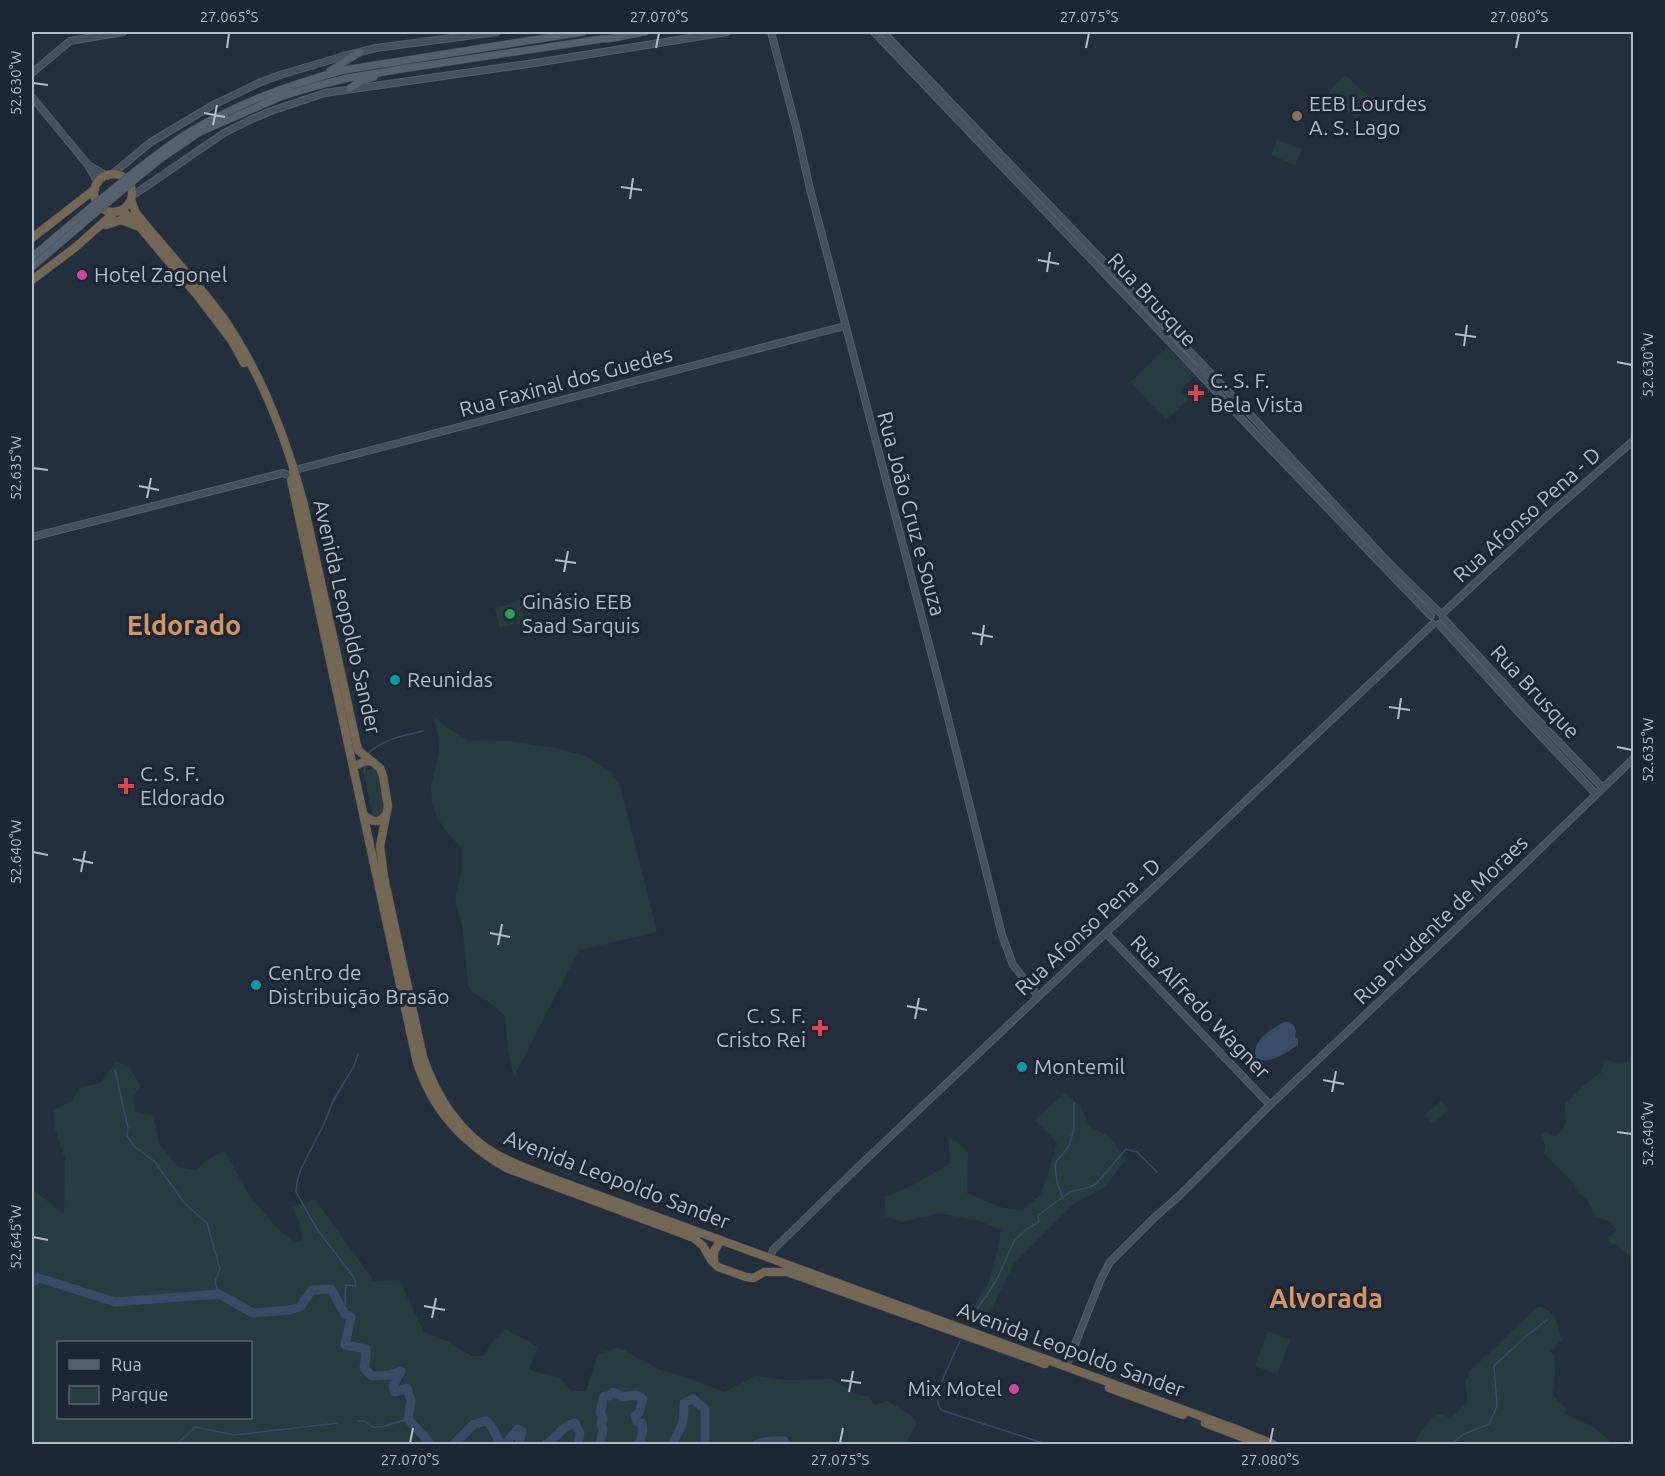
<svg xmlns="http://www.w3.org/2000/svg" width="1665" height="1476" font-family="Ubuntu,sans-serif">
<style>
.green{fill:#263c3f;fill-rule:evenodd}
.water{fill:#394c67}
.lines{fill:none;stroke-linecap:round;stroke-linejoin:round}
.stream{stroke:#394c67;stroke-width:1.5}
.river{stroke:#394c67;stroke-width:9}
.secondary-casing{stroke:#565f6c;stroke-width:8}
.primary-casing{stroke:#414a57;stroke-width:8}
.highway-casing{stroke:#434c59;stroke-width:9}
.secondary{stroke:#465061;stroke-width:6}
.primary{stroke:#56606e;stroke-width:7}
.highway{stroke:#746855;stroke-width:8}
.primary-bridge-casing{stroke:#414a57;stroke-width:8;stroke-linecap:butt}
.primary-bridge{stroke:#56606e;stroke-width:7}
.ticks{fill:none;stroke:#b4bcc9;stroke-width:2}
.education-dot{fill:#8d6e63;stroke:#1d2633;stroke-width:2}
.hotel-dot{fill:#d1479c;stroke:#1d2633;stroke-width:2}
.health-dot{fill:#e0444e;stroke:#1d2633;stroke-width:2}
.leisure-dot{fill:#2e9e5b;stroke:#1d2633;stroke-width:2}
.culture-dot{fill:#0f9aa8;stroke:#1d2633;stroke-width:2}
.labels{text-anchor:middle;stroke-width:6;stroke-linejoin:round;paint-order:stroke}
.poi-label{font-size:21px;fill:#b4bcc9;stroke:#1d2633;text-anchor:start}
.street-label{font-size:21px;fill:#b4bcc9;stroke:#1d2633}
.district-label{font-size:27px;font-weight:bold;fill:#d59563;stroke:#1d2633}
.neatline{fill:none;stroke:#b4bcc9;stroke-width:2}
.ticks-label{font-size:15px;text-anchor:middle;fill:#b4bcc9}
</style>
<rect width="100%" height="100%" fill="#242f3e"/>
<path class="green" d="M1345,75l29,26 -18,18 -28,-26z
M1277,140l25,9 -7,16 -24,-10z
M1168,346l28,30 -16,14 8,9 -22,21 -36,-38z
M520,600l6,21 -26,7 -5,-20z
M436,718l10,9 21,13 41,1 43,6 35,9 25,16 9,14 37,146 -78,18 -65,127 -6,-26 -3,-35 -16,-14 -17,-10 -4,-8 -6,-59 -7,-24 7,-33v-20c-16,-16 -31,-33 -31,-58 0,-11 5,-22 7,-33 2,-11 0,-27 -4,-37z
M371,769h4c6,13 11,31 8,45l-7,4 -3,-1 -10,-46z
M1605,1059l12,4 16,-2v198l-16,-14 -6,-1 -3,-3v-4l8,-6v-2l-9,-9 -12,-3c-4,-10 -6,-18 -17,-23l-4,-10 -30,-31 1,-9 -3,-4v-6l4,-2 8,4 5,-2 8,-12 -3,-4 1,-14 20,-20 16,-11z
M116,1062l12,4 13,20 -7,9 1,17 18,3 6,28 19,24 18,3 14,-12 15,-7 24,44 27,32 18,15 8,-3 -3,-17 -7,-15 23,-8 59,82 25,-1 25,52 23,9 25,15h12l9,-15 13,-12 32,18 -9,22 11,4 19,4 12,14h15l12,-37 20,-7 42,23 28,8 37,14 31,-16 32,4 43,-1 28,16 11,2 4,8 14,-4 22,14 7,7 -11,22h-874v-250l4,-2 28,22 1,-55 -11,-33v-16l18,-9 7,-13 21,-5zM58,1342h192v76h-192z
M1065,1093l16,13 8,20 21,11 16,23 -22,28 -31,16 -59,59 -30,62 -16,-8 20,-34 9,-30 4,-23 -21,-9 -40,-8 -38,9 -18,-6 1,-19 22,-9 43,-24 -2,-29 20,17 -1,41 36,15 20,2 17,-15 7,-17 10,-35 -22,-23z
M1441,1101l8,8 -16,15 -8,-9z
M1541,1306c16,9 16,17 21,34l-12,12 4,2c2,14 1,27 -1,41l14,15 -3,4c16,7 39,15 47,30h-143l-5,-4 -7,4h-41c3,-11 11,-17 17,-27l9,-3 9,4c8,-3 10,-12 18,-16l-3,-22 4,-4 -1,-3 68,-65z
M1268,1331l22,9 -13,34 -22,-8z"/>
<path class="water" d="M1284,1022h5l5,3 2,6 -1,6 3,2v6c-14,9 -25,17 -42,16 -6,-19 13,-31 28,-39z"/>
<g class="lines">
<path class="stream" d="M367,755c14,-16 37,-19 56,-24
M364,773l1,-8
M115,1070l13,58 -1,8 7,10 21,16 30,42 22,19 13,46 -5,13 4,12
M1062,1196l-5,-14 -2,-16 2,-6 5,-5 7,-9 5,-17v-26
M345,1314c1,-11 -1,-18 1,-29l10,1 -1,-7 -38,-50 -21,-37 1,-10 4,-13 23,-45 9,-23 21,-35 4,-12
M967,1323l22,-31 9,-15 16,-36 14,-13 11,-6 -1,-7 32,-23 20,-5 7,-4 29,-34 11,3 20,20
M960,1341l-16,35 -1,4 -5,7v17l3,6 105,34
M358,1421h6l9,6h9l26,-8
M177,1444l18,-17 39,8 104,-12
M1451,1444l13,-10 25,-10 8,-18 -3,-40 31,-29 22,-17"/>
<path class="river" d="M32,1282l7,-4 76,24 104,-8 34,19 36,-3 11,-3 12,-17 19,-1 14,25 6,3 -6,28 21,4v7l-2,12 8,8 18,-1 11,-4 -8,15 2,6 12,-4 4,12 -3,19 20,22 1,3
M454,1444l20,-20 12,-3c10,8 8,14 15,23
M502,1444l4,-1 12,-14 4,2 -3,13
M546,1444c12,-6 15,-18 29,-21l5,10 -2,11
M600,1444l3,-14 -2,-7 2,-5 -3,-6c3,-5 1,-10 4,-16h5l4,-4 10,5 13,-2 7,4 -4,14 -4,3 2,6 5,1 1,8 -4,13
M673,1444c2,-7 6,-12 9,-19 2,-7 2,-15 2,-22l9,-4 12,10v35
M757,1444c10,-3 17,-4 27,-3l2,3"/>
<g class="secondary-casing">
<path id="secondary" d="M771,32l26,99 13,58 133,509 59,237 11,30 25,31
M874,32l295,309 70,75 192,200
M883,32l362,377 144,154 50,49
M32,73l38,-32 53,-9
M32,97l56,68 10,18
M88,165l19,11
M111,175l40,-33 62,-37 48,-23 19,-7 64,-19 32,-8 121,-16
M132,196l92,-63 26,-13 21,-9 54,-18 210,-30 192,-31
M295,470l550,-144
M32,537l251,-64 11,4
M1442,614l102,-95 90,-79
M1442,614l1,4 86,93 74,77
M1439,624l84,93 73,77
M1106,933l164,172
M770,1257l3,-7 84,-82 576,-544
M1066,1367l35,-88 9,-17 45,-45 25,-22 90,-90 243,-230 121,-117"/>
</g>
<g class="primary-casing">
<path id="primary" d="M330,71l30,-19
M350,88l11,-7 13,-4
M134,172c21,-16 42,-33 64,-45 46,-26 96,-44 146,-57l239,-38
M138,177l25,-20 37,-25 80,-35 36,-11 32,-8 60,-10 194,-29c8,1 33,-6 43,-7
M32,257l58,-49
M32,267l62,-53"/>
</g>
<g class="highway-casing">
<path id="highway" d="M94 193a19 19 0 1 1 38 0a19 19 0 1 1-38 0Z
M131,200l5,13c27,34 57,65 83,99 42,58 67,125 85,193l54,245 22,18 3,8 5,30 -8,40 4,31 39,180c13,38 35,74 71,96 19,11 40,18 60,26l682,250 37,15
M120,211l12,7 65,77 35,46 12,22
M106,225l15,-5 16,6
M32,238l63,-49
M32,280l45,-34 38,-34
M293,472l1,5 -3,3 126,583c17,49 44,78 89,105l188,70 9,8 8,14 7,7 28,10 8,1 10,-6h23l258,92
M353,767l12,-6 8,1
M364,815c8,7 15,9 21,1
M714,1263v-12l7,-11
M1109,1388l74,27
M1205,1423l55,21"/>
</g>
<use href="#secondary" class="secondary"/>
<use href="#primary" class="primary"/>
<use href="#highway" class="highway"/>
<g class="primary-bridge-casing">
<path id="primary-bridge" d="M90,208l44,-36
M94,214l44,-37"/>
</g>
<use href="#primary-bridge" class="primary-bridge"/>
</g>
<path class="ticks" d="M227,48l2,-15M656,48l3,-15M1086,48l3,-15M1516,48l3,-15M33,83l15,2M204,113l21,4M213,125l4,-20M621,187l21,3M630,199l3,-21M1038,260l21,4M1047,272l3,-20M1455,334l21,3M1464,346l3,-21M1617,362l15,3M33,468l15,2M139,486l20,4M147,498l4,-20M555,560l21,3M564,572l4,-21M972,633l21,4M981,645l3,-20M1389,707l21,3M1398,719l3,-21M1617,747l15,3M33,852l15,3M73,859l20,4M81,872l4,-21M490,933l20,4M498,945l4,-21M907,1006l20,4M915,1019l4,-21M1323,1080l21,4M1332,1092l4,-21M1617,1132l15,2M33,1237l15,3M424,1306l21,4M432,1318l4,-20M841,1380l20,3M849,1392l4,-21M410,1443l3,-15M840,1443l3,-15M1270,1443l3,-15"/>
<circle class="education-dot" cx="1297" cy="116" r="6"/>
<g class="hotel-dot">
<circle cx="82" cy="275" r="6"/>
<circle cx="1014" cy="1389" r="6"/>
</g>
<g class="health-dot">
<path d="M1193 384h6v6h6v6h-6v6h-6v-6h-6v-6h6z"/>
<path d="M123 777h6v6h6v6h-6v6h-6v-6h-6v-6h6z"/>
<path d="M817 1019h6v6h6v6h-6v6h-6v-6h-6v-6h6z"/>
</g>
<circle class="leisure-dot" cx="510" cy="614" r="6"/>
<g class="culture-dot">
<circle cx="395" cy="680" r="6"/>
<circle cx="256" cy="985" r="6"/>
<circle cx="1022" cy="1067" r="6"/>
</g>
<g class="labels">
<g class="poi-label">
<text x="1309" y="111">EEB Lourdes<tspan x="1309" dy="24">A. S. Lago</tspan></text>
<text x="94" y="282">Hotel Zagonel</text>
<text x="1210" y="388">C. S. F.<tspan x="1210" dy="24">Bela Vista</tspan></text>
<text x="522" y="609">Ginásio EEB<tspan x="522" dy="24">Saad Sarquis</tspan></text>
<text x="407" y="687">Reunidas</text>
<text x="140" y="781">C. S. F.<tspan x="140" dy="24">Eldorado</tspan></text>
<text x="268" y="980">Centro de<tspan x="268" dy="24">Distribuição Brasão</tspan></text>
<text x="806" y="1023" text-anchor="end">C. S. F.<tspan x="806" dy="24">Cristo Rei</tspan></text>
<text x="1034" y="1074">Montemil</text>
<text x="1002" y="1396" text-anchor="end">Mix Motel</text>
</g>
<g class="street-label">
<text transform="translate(1152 300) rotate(47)" y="7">Rua Brusque</text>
<text transform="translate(566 382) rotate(-15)" y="7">Rua Faxinal dos Guedes</text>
<text transform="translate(911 514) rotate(75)" y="7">Rua João Cruz e Souza</text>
<text transform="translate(1527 515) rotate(-42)" y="7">Rua Afonso Pena - D</text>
<text transform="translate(347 617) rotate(77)" y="7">Avenida Leopoldo Sander</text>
<text transform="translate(1535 692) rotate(47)" y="7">Rua Brusque</text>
<text transform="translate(1441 920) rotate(-44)" y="7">Rua Prudente de Moraes</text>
<text transform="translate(1088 927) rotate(-43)" y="7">Rua Afonso Pena - D</text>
<text transform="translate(1200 1007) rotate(46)" y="7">Rua Alfredo Wagner</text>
<text transform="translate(617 1180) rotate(21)" y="7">Avenida Leopoldo Sander</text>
<text transform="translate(1071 1350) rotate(20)" y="7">Avenida Leopoldo Sander</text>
</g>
<g class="district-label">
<text x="184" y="635">Eldorado</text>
<text x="1326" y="1308">Alvorada</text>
</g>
</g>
<rect width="1665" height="1476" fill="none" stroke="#1d2633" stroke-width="66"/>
<rect x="57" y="1341" width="195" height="78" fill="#1d2633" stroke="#59626f" stroke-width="1.5"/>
<rect x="69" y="1360" width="30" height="9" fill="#56606e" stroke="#59626f" stroke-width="1.5"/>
<text x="111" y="1371" font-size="18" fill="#b4bcc9">Rua</text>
<rect x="69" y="1386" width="30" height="18" fill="#263c3f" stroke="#59626f" stroke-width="1.5"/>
<text x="111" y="1401" font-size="18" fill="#b4bcc9">Parque</text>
<rect x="33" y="33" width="1599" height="1410" class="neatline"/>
<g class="ticks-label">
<text x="229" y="22">27.065°S</text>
<text x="659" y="22">27.070°S</text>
<text x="1089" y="22">27.075°S</text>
<text x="1519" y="22">27.080°S</text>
<text transform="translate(16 83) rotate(-90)" y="5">52.630°W</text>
<text transform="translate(1648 365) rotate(-90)" y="5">52.630°W</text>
<text transform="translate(16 468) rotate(-90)" y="5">52.635°W</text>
<text transform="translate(1648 750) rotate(-90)" y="5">52.635°W</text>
<text transform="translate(16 852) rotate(-90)" y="5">52.640°W</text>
<text transform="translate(1648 1134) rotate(-90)" y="5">52.640°W</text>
<text transform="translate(16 1237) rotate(-90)" y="5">52.645°W</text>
<text x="410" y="1465">27.070°S</text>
<text x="840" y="1465">27.075°S</text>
<text x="1270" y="1465">27.080°S</text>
</g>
</svg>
